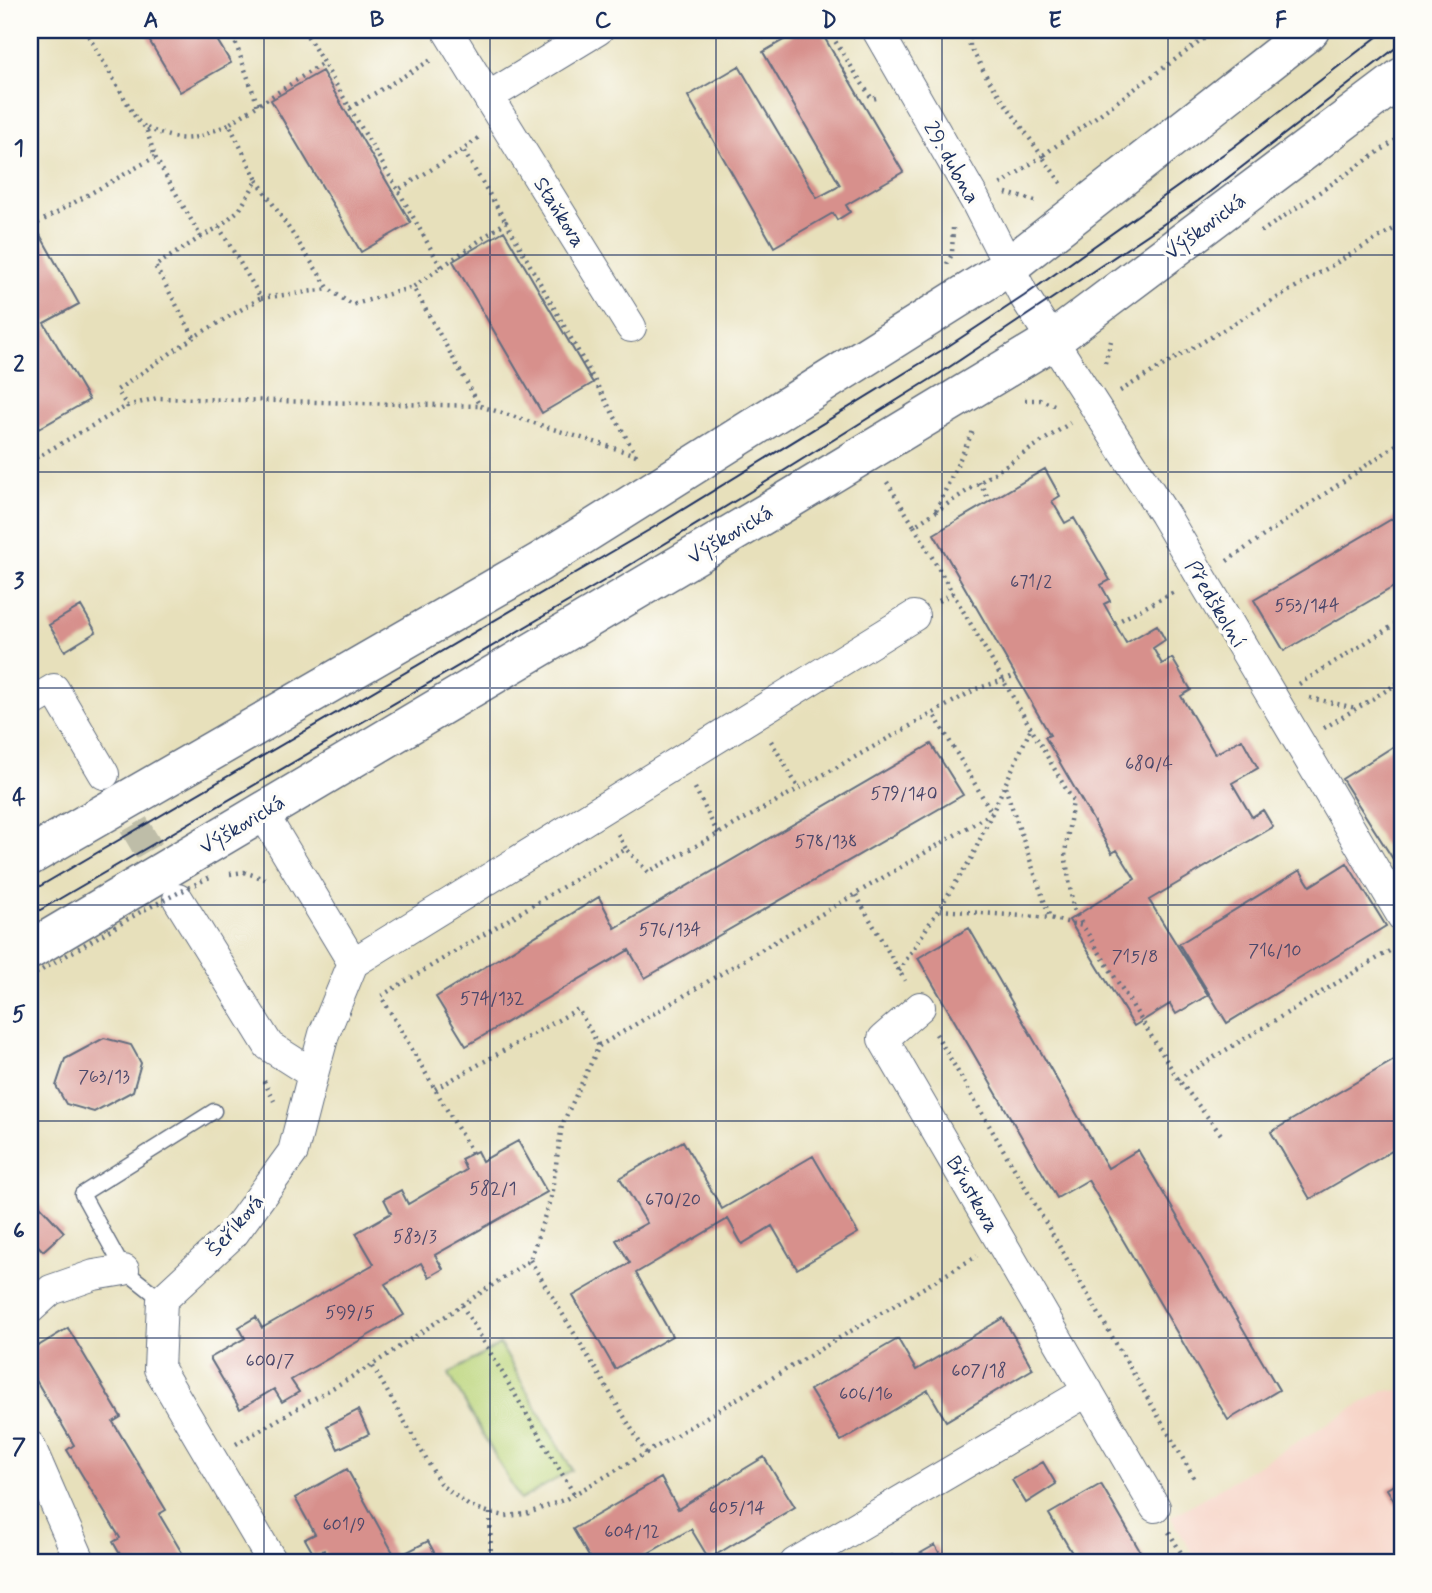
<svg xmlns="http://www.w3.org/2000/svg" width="1432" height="1593" font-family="Mynerve,sans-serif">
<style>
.built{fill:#f6d2c5}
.green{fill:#bbd57b;stroke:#6b826c;stroke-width:2}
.building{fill:#d7908c}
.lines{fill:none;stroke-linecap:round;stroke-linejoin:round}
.street-tunnel{stroke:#bebda8;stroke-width:30;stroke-dasharray:30 15;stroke-linecap:butt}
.lane-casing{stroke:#626d7f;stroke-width:17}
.street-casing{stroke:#626d7f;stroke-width:32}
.secondary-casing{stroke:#626d7f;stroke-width:41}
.path{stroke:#626d7f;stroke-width:4.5;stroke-dasharray:2 5;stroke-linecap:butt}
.lane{stroke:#fff;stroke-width:14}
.street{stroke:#fff;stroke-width:30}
.secondary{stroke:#fff;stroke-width:38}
.tram{stroke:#1b2f5e;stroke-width:2}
.path-bridge{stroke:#626d7f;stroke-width:4.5;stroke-dasharray:2 5;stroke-linecap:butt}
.grid{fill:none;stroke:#1b2f5e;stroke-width:2;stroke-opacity:0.55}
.labels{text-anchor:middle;stroke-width:7;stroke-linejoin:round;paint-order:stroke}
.number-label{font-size:18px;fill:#4a476a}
.street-label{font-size:21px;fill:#1b2f5e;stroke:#fdfcf7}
.neatline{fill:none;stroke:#1b2f5e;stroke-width:2.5}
.grid-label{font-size:23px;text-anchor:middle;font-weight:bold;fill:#1b2f5e}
</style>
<rect width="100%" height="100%" fill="#fdfcf7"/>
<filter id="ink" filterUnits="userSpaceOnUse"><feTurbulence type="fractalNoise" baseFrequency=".0143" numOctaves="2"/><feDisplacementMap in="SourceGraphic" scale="14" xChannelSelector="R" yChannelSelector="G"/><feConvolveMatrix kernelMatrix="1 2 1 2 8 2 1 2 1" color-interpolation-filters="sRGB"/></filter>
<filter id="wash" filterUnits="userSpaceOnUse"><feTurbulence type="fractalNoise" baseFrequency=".00686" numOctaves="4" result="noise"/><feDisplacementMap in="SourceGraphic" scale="28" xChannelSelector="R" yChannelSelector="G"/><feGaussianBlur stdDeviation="1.57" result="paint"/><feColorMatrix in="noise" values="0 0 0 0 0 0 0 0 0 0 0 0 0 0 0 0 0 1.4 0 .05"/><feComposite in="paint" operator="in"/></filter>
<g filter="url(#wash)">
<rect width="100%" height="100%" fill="#e7e0bb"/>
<path class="built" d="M1384,1390l18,1v89l-15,9 15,25v44l-38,3 -5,2h-161l-27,-46z"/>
<path class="green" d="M500,1344l72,126 -52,30 -71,-126z"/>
<g id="blocks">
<path class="building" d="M143,30h68l20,33 -51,29z
M801,30h19l83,142 -57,33 4,7 -13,8 -4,-7 -59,34 -86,-151 51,-30 78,132 19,-10 4,-3 -77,-133z
M322,71l89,152 -50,29 -90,-152z
M35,226l44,78 -35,19 45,77 -51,29 -8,-15v-185z
M504,231l89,152 -51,30 -89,-152z
M1045,469l15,27 -8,5 13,22 9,-5 36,62 -9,5 9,16 -6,3 22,39 31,-18 8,15 -12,8 9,16 10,-6 19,32 -10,6 34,58 27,-15 16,29 -26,15 20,34 11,-7 10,17 -124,73 59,95 -32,19 -6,-10 -36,22 -65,-106 66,-41 -18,-29 -5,3 -67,-116 5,-2 -116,-201z
M1402,513v69l-118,69 -30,-51z
M81,606l15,26 -31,19 -16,-26z
M1402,741v132l-60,-94z
M931,744l32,51 -318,183 -16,-28 -163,96 -30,-49 163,-100 16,31z
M1347,863l39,63 -159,97 -48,-79 121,-74 10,16z
M969,928l139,240 30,-18 141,240 -51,30 -140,-240 -31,18 -139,-240z
M104,1038l27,7 10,18 -8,28 -39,21 -28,-8 -10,-18 9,-27z
M1401,1056l1,3v86l-92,54 -39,-67z
M518,1141l29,51 -112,63 8,14 -14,8 -8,-14 -36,21 19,31 -113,65 8,12 -17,10 -8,-13 -34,20 -30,-51 35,-20 -6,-11 17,-10 6,11 112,-64 -18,-31 35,-20 -7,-14 17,-9 7,14 58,-34 -5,-11 16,-8 5,10z
M683,1141l39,68 91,-53 45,77 -61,36 -25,-43 -30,18 -14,-25 -92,54 36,63 -57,33 -42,-73 57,-33 -14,-23 31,-17 -27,-45z
M30,1195l34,37 -21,19 -13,-14z
M1003,1318l30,51 -87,52 -18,-31 -87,51 -31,-51 88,-51 18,31z
M68,1328l53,89 -8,5 53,88 -7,4 29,49h-63l-12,-21 7,-4 -53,-88 7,-5 -44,-75v-19z
M358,1410l11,24 -31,15 -11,-23z
M764,1457l31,50 -86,52 -18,-30 -60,34h-46l6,-3 -18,-31 88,-51 17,31z
M1043,1462l13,22 -30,19 -14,-23z
M347,1469l49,89 32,-17 12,22h-109l-7,-13 -10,5 -9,-16 10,-5 -20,-36z
M1402,1480v34l-15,-25z
M1101,1484l46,79h-69l-29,-49z
M935,1545l10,18h-42z
M892,1555l5,8h-18z
M1402,1558v5h-44v-2z"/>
</g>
</g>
<g filter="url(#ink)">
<use href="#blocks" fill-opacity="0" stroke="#626d7f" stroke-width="2"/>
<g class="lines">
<path class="street-tunnel" d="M111,786l60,102"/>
<g class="lane-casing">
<path id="lane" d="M162,1300l-38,-30 -42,-76 132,-83"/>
</g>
<g class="street-casing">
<path id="street" d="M447,30l41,67 110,-67
M877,30l98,170 49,96 140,218 238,402
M488,97l143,230
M30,703l24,-14 50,85
M262,812l91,151
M178,899l91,147 44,28 -20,78 -59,81 -72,67 -3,69 114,194
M920,1007l-37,32 272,468
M313,1074l11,-40 29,-71 561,-347
M30,1309l21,-19 43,-15 30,-5
M30,1446l51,117
M795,1563l293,-172"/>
</g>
<g class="secondary-casing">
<path id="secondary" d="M30,856l510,-294 468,-295 302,-237
M30,950l750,-445 273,-165 349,-263"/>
</g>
<path class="path" d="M85,30l52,90 9,8 9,29 46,80 18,-10 21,-18 17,-29 -28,-56 94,-61
M231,30l27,76
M304,30l94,160
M828,30l44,69 8,-2
M969,30l1,16 18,33 54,77 -42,29
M762,38l15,-8
M350,108l81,-48
M147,128c38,16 45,13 82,-4
M478,138l-15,12 43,72
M257,180l72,109 23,16 61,-18
M1061,183l-19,-27 174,-126
M1006,193l29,8
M38,223l117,-66
M1261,232l141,-96
M201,237l-46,29 39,71 67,-39 -42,-71
M947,264l5,-10 1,-26
M441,267l-43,-77 65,-40
M261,298l68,-9
M194,337l-77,53 10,16 30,-8 323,8
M1105,363l6,-22
M1120,391l282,-167
M1025,400h15l17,6
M636,455l-156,-49 -67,-119 93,-65 130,233 2,3
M30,461l97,-55
M887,482l27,44 156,-103
M979,482l11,19
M936,510l38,-81
M914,526l159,275 -8,52 8,55 10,18
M1227,561l175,-120
M939,601l14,-8
M1115,623l59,-31
M1299,684l103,-64
M1310,698l46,10
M1324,728l78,-47
M771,741l28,48
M1005,787l45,131
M695,788l23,46
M618,834l8,15
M230,874l14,-2 21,7
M856,895l49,86
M940,910l110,8 33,8 95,153 45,58
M899,971l72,-112 60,-131
M936,1034l260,447
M1178,1079l218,-132
M264,1081l10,20
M435,1089l143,-80 21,37
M472,1153l-91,-157 245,-147 22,23 70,-38 258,-145 28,-9 11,-5
M530,1260l116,193 -80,46 -40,15 -20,2 -16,-3 -22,-8 -27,-20 -69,-120 158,-105 21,-63 11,-72 37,-79 393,-233 -59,-100
M462,1305l112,189
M236,1444l136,-79
M646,1453l331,-197
M490,1513l1,50
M1169,1532l18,31"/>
<use href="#lane" class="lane"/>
<use href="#street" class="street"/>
<use href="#secondary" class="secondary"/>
<path class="tram" d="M30,892l626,-366 291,-179 77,-51 208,-148 154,-118
M30,916l572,-334 151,-92 186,-116 259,-173 204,-158"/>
<path class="path-bridge" d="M30,977l112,-66 68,-34"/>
</g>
</g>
<path class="grid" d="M264,30v1533M490,30v1533M716,30v1533M942,30v1533M1168,30v1533M30,255h1372M30,472h1372M30,688h1372M30,905h1372M30,1121h1372M30,1338h1372"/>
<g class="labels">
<g class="number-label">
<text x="1031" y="587">671/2</text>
<text x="1307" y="611">553/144</text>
<text x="1149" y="769">680/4</text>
<text x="904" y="799">579/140</text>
<text x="826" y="847">578/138</text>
<text x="670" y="935">576/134</text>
<text x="1275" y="956">716/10</text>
<text x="1135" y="962">715/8</text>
<text x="492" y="1004">574/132</text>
<text x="104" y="1082">763/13</text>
<text x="493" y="1194">582/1</text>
<text x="673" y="1205">670/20</text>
<text x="415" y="1242">583/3</text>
<text x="350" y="1318">599/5</text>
<text x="270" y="1366">600/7</text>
<text x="979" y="1376">607/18</text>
<text x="866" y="1399">606/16</text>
<text x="737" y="1513">605/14</text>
<text x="344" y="1530">601/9</text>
<text x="632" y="1537">604/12</text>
</g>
<g class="street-label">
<text transform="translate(952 162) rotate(60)" y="7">29. dubna</text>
<text transform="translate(560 212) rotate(58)" y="7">Staňkova</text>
<text transform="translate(1205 226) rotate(-37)" y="7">Výškovická</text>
<text transform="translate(730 534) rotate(-31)" y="7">Výškovická</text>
<text transform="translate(1216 604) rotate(59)" y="7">Předškolní</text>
<text transform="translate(242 824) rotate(-31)" y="7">Výškovická</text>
<text transform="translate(973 1194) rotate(60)" y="7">Břustkova</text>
<text transform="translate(235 1225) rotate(-49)" y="7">Šeříková</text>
</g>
</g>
<rect width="1432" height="1593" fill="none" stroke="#fdfcf7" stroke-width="77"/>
<rect x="38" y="38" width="1356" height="1516" class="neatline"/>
<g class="grid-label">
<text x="151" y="27">A</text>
<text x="377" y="27">B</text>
<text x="603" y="27">C</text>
<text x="829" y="27">D</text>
<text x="1055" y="27">E</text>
<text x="1281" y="27">F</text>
<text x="19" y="155">1</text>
<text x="19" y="371">2</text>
<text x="19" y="588">3</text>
<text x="19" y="804">4</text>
<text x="19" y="1021">5</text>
<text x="19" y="1238">6</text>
<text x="19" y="1454">7</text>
</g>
</svg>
